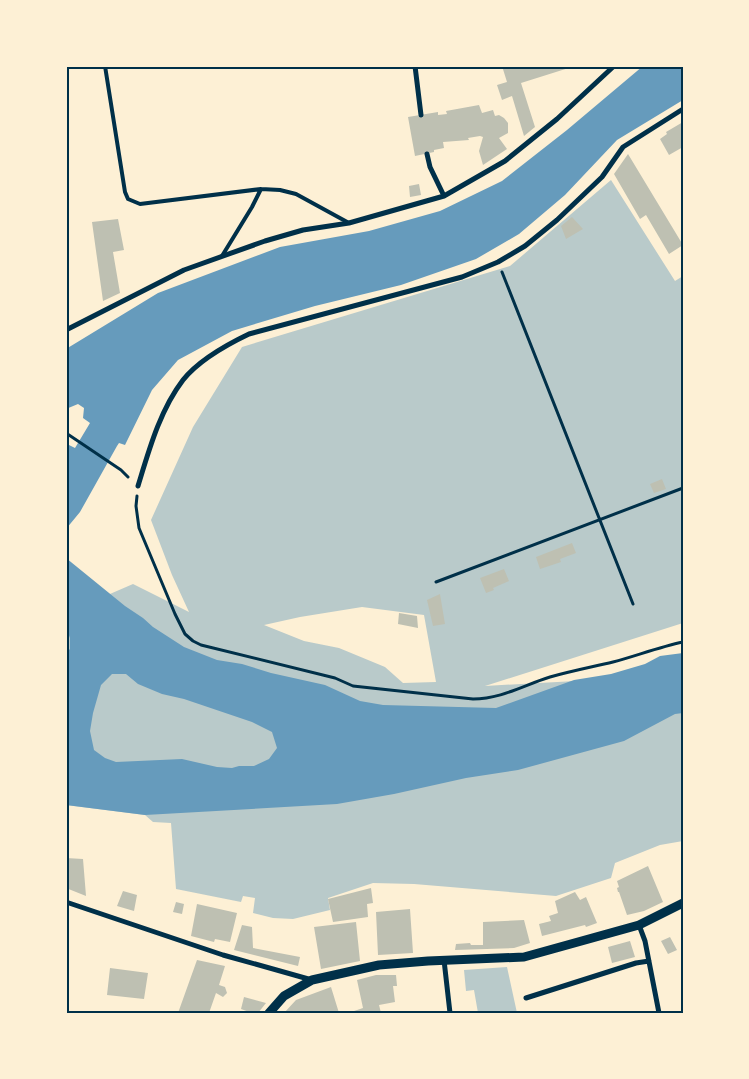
<svg xmlns="http://www.w3.org/2000/svg" width="749" height="1079" font-family="'Alegreya Sans',sans-serif">
<style>
.green{fill:#b9caca;fill-rule:evenodd}
.water{fill:#669bbc;fill-rule:evenodd}
.building{fill:#bec0b2}
.lines{fill:none;stroke-linecap:round;stroke-linejoin:round}
.path{stroke:#003049;stroke-width:3}
.service{stroke:#003049;stroke-width:4}
.minor{stroke:#003049;stroke-width:5}
.tertiary{stroke:#003049;stroke-width:9}
.neatline{fill:none;stroke:#003049;stroke-width:2}
</style>
<rect width="100%" height="100%" fill="#fdf0d5"/>
<path class="green" d="M611,180l64,101 8,-5v347l-198,63 198,-11v166l-23,4 -45,18 -4,15 -55,18 -142,-12 -41,-1 -45,15 2,12 -37,9 -20,-1 -20,-5 2,-15 -12,-2 -2,6 -65,-13 -5,-66 -18,-1 -8,-7 -79,-10v-192l67,-29 56,28 -17,-37 -21,-55 42,-93 49,-80 268,-81zM362,607l62,8 12,67 -33,1 -18,-16 -46,-19 -35,-7 -40,-16 36,-8z
M507,967l10,46h-39l-4,-23 -8,1 -2,-21z"/>
<path class="water" d="M643,66h40v34l-66,40 -52,55 -46,39 -43,25 -75,26 -86,21 -83,25 -54,29 -26,30 -27,55 -6,-2 -2,3 -37,66 -14,17v-80l3,-4 6,3 15,-25 -7,-5 1,-10 -6,-4 -12,5v-60l92,-56 122,-46 89,-16 71,-20 62,-30 65,-51z
M66,558l59,48 18,12 10,9 31,20 33,13 25,4 29,9 54,12 35,16 23,4 113,3 78,-28 37,-6 34,-10 15,-8 23,-3v60l-8,1 -51,27 -106,29 -52,8 -72,16 -57,10 -192,11 -79,-10v-152l4,-4v-11l-4,-11zM112,674h14l12,10 24,10 22,5 68,23 20,10 5,16 -8,11 -15,7h-15l-7,2 -15,-1 -35,-8 -66,3 -11,-4 -11,-8 -4,-19 3,-18 8,-28z"/>
<path class="building" d="M502,66h73l-54,17 14,44 -11,9 -12,-40 -10,4 -5,-15 10,-3z
M479,105l3,8 11,-3 2,6 4,-1 5,3 4,5v10l-9,5 8,11 -24,16 -4,-14 4,-14 -3,-1 -12,2 1,2 -26,2 1,6 -10,2v2l-19,4 -7,-39 30,-5v3l9,-1 -1,-3z
M683,122v25l-14,8 -9,-16 7,-5 -1,-2z
M628,154l55,91 -14,9 -23,-39 -6,4 -26,-45z
M419,184l2,11 -11,2 -1,-11z
M572,217l11,12 -17,10 -5,-13z
M118,219l6,31 -11,2 7,41 -17,8 -11,-79z
M662,479l4,10 -12,4 -4,-9z
M572,543l4,10 -16,6 1,3 -21,7 -4,-12z
M504,569l5,12 -16,7 1,2 -8,3 -6,-15z
M440,594l5,30 -12,2 -6,-26z
M399,613l18,3 1,12 -20,-4z
M66,858l17,1 3,37 -20,-8z
M648,866l15,36 -19,9 -17,4 -8,-23h-1l-1,-4 2,-1 -2,-6z
M371,888l2,15 -6,1 1,13 -35,5 -5,-23z
M123,891l14,4 -3,16 -17,-5z
M575,892l5,8 6,-3 11,26 -11,4 -1,-2 -43,11 -3,-12 12,-3 -2,-5 9,-3 -3,-12z
M176,902l8,2 -2,10 -9,-2z
M197,904l40,9 -7,29 -15,-3 -1,3 -23,-6z
M410,909l3,44 -35,2 -2,-43z
M524,920l6,23 -16,5 -59,2 1,-6 14,-1 1,2h12v-23z
M356,922l4,39 -39,8 -7,-42z
M242,925l10,2 1,21 47,9 -2,9 -64,-16z
M670,937l7,13 -9,4 -7,-13z
M630,941l5,16 -23,6 -4,-16z
M197,960l28,6 -6,19 6,2 2,6 -4,4 -7,-4 -7,20h-31z
M110,968l38,5 -4,26 -37,-4z
M376,975h20l1,11h-4l2,16 -16,3 2,8h-33l15,-5 -6,-28z
M331,987l8,26h-55l12,-13z
M244,997l22,6 -8,10h-6l-11,-4z"/>
<g class="lines">
<path class="path" d="M502,272l131,332
M66,433l55,37 7,7
M137,496l-1,10 3,22 36,86 10,20 8,7 8,4 134,33 18,8 120,13c28,0 51,-14 77,-22 21,-6 42,-10 63,-15 23,-6 46,-15 70,-20
M436,582l247,-94"/>
<path class="service" d="M105,66l20,126 3,7 12,5 121,-15
M222,256l30,-49 9,-18 19,1 16,4 53,29"/>
<path class="minor" d="M415,66l6,49
M427,154l3,13 14,29
M66,330l118,-60 81,-29 38,-11 46,-7 95,-27 61,-35 52,-42 57,-53
M138,486c11,-36 22,-76 45,-106 16,-20 43,-35 66,-46l213,-57 36,-15 27,-16 32,-26 45,-43 21,-30 60,-38
M66,902l157,53 89,25
M639,925l6,16 14,72
M444,960l6,53
M526,998l110,-35 13,-2"/>
<path class="tertiary" d="M269,1013l15,-17 28,-16 67,-15 49,-4 96,-4 115,-32 44,-22"/>
</g>
<rect width="749" height="1079" fill="none" stroke="#fdf0d5" stroke-width="135"/>
<rect x="68" y="68" width="614" height="944" class="neatline"/>
</svg>
